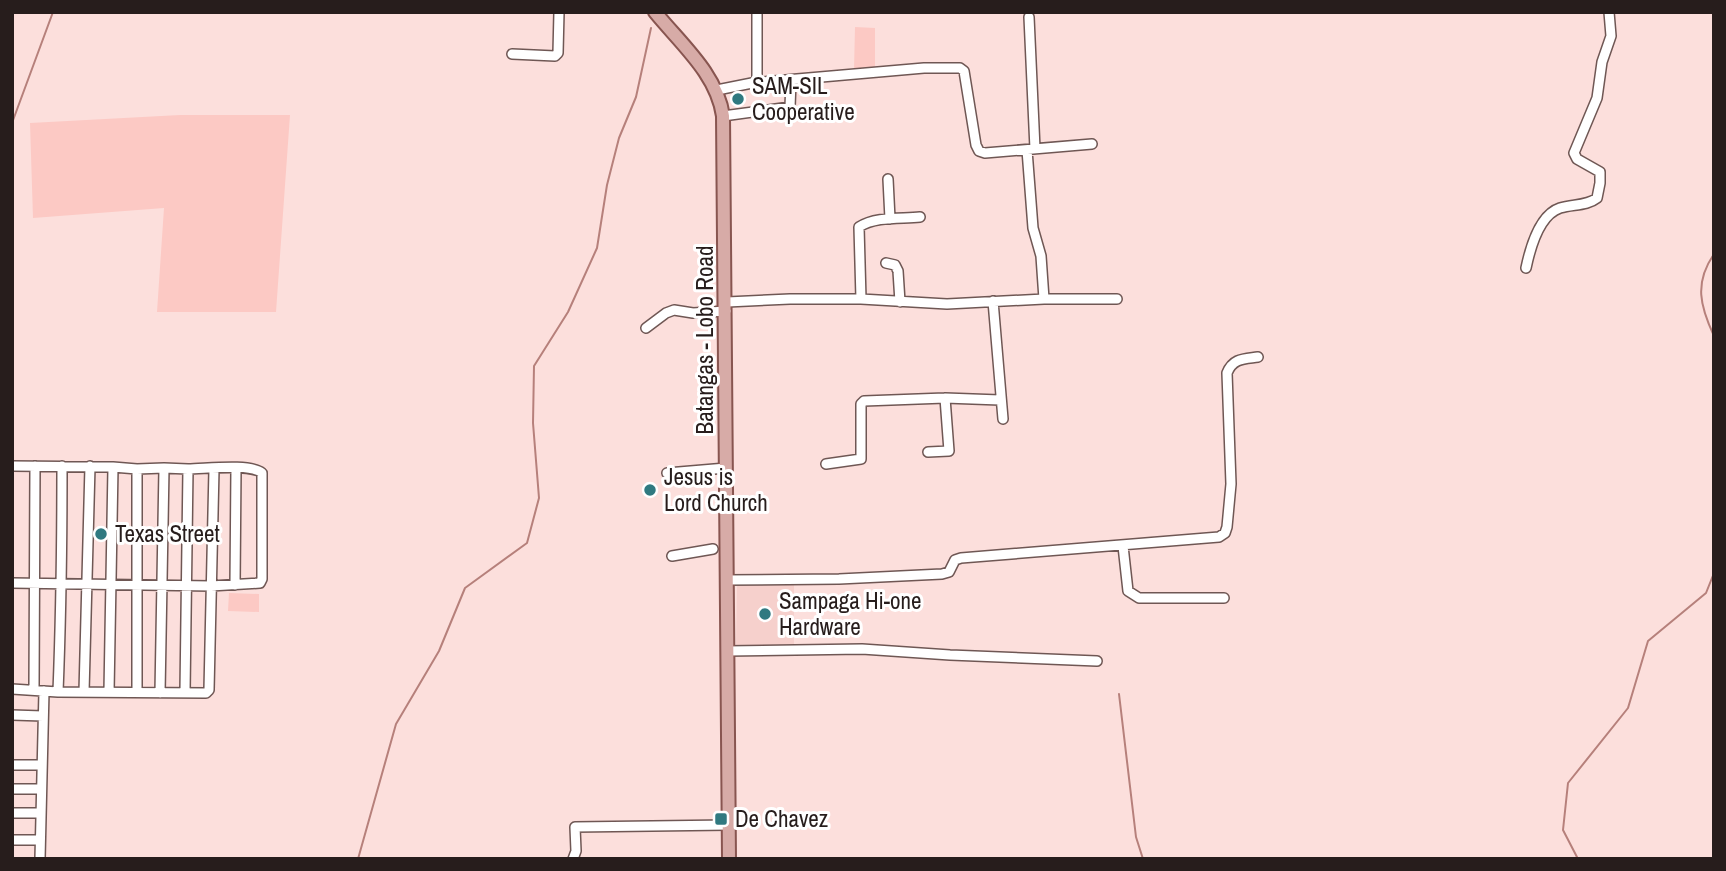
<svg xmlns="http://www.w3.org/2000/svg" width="1726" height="871" font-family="'Archivo Narrow',sans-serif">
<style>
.built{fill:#f6d0cc}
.green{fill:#fcc9c4}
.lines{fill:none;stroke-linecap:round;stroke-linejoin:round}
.stream{stroke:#b6807b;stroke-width:2}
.minor-casing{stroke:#6f5754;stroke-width:12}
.major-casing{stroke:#885550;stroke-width:16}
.minor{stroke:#fff;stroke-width:9}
.major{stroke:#d7aba7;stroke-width:12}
.poi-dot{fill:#307980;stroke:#fff;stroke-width:2.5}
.labels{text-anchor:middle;stroke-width:6;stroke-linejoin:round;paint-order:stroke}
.poi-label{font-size:23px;fill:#271d1c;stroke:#fff;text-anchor:start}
.street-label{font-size:23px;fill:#271d1c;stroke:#fff}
</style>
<rect width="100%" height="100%" fill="#fcdfdc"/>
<path class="built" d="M794,582v62l-58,4 1,-65z"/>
<path class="green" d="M855,27l20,1v42h-21z
M180,115h110l-14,197h-119l7,-104 -131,10 -3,-95z
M229,593l30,1v18l-31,-1z"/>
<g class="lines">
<path class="stream" d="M12,123l41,-111
M1714,254c-20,29 -14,52 0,82
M1119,694l17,143 7,22
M358,859l38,-135 43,-73 26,-63 62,-45 12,-45 -6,-75 1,-57 34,-54 29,-64 10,-63 12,-47 17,-41 15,-69
M1578,859l-15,-29 5,-47 60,-75 20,-67 58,-48 8,-20"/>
<g class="minor-casing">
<path id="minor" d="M1029,17l6,132
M512,54l43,2 3,-3 1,-41
M757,83v-71
M717,90l35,-7 172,-15h36l4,3 12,74 3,6 6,2 107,-9
M723,116l67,-9 1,-26
M1027,150l6,78 8,28 3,43
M888,179l2,40
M886,263l9,2 3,6 2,31
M1526,268c4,-19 13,-53 34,-60 13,-4 27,-2 37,-10l3,-15v-11l-23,-13 -3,-6 23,-55 5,-36 9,-26 -2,-24
M861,299l-2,-72c17,-11 42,-8 61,-10
M993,301l10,118
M727,302l63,-3h71l86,5 97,-5h73
M646,328l20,-15 8,-3 19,3 33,-2
M928,452l21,-1 -4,-53
M826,464l35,-5v-55l3,-3 81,-3 55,2
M12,466l101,1
M137,469l27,-1
M667,473l59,-5
M1123,546l5,45 11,7h85
M672,556l41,-7
M726,580l113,-1 103,-5 7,-2 6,-12 6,-2 258,-21 6,-4 2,-6 4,-43 -4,-111c6,-15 17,-14 31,-16
M12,583l199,3 49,-3 2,-4v-106c-12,-10 -57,-4 -74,-4
M235,585l1,-117
M727,651l135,-2 88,6 147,6
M12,689l46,3c3,-76 4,-151 4,-226
M34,690l1,-224
M58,692l148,1 3,-3 5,-221
M84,692l6,-226
M109,692l4,-225 24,2v223
M160,693l4,-225 24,1 -3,223
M12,715l31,1
M12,765h29
M12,789h29
M12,813h29
M12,840h28
M40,859l4,-168
M573,859l3,-8 -1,-24 154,-2"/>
</g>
<g class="major-casing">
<path id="major" d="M655,12c26,32 62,62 68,104l6,743"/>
</g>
<use href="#minor" class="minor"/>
<use href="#major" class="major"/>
</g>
<g class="poi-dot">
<circle cx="738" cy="99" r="7"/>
<circle cx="650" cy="490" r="7"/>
<circle cx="101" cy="534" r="7"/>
<circle cx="765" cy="614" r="7"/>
<rect x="714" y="812" width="14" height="14" rx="3.5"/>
</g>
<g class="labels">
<g class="poi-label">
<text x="752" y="94">SAM-SIL<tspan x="752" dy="26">Cooperative</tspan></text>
<text x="664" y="485">Jesus is<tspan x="664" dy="26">Lord Church</tspan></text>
<text x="115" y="542">Texas Street</text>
<text x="779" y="609">Sampaga Hi-one<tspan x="779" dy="26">Hardware</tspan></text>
<text x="735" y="827">De Chavez</text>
</g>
<g class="street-label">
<text transform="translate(705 340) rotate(-90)" y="8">Batangas - Lobo Road</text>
</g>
</g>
<rect width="1726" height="871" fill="none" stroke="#271d1c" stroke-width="28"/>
</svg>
